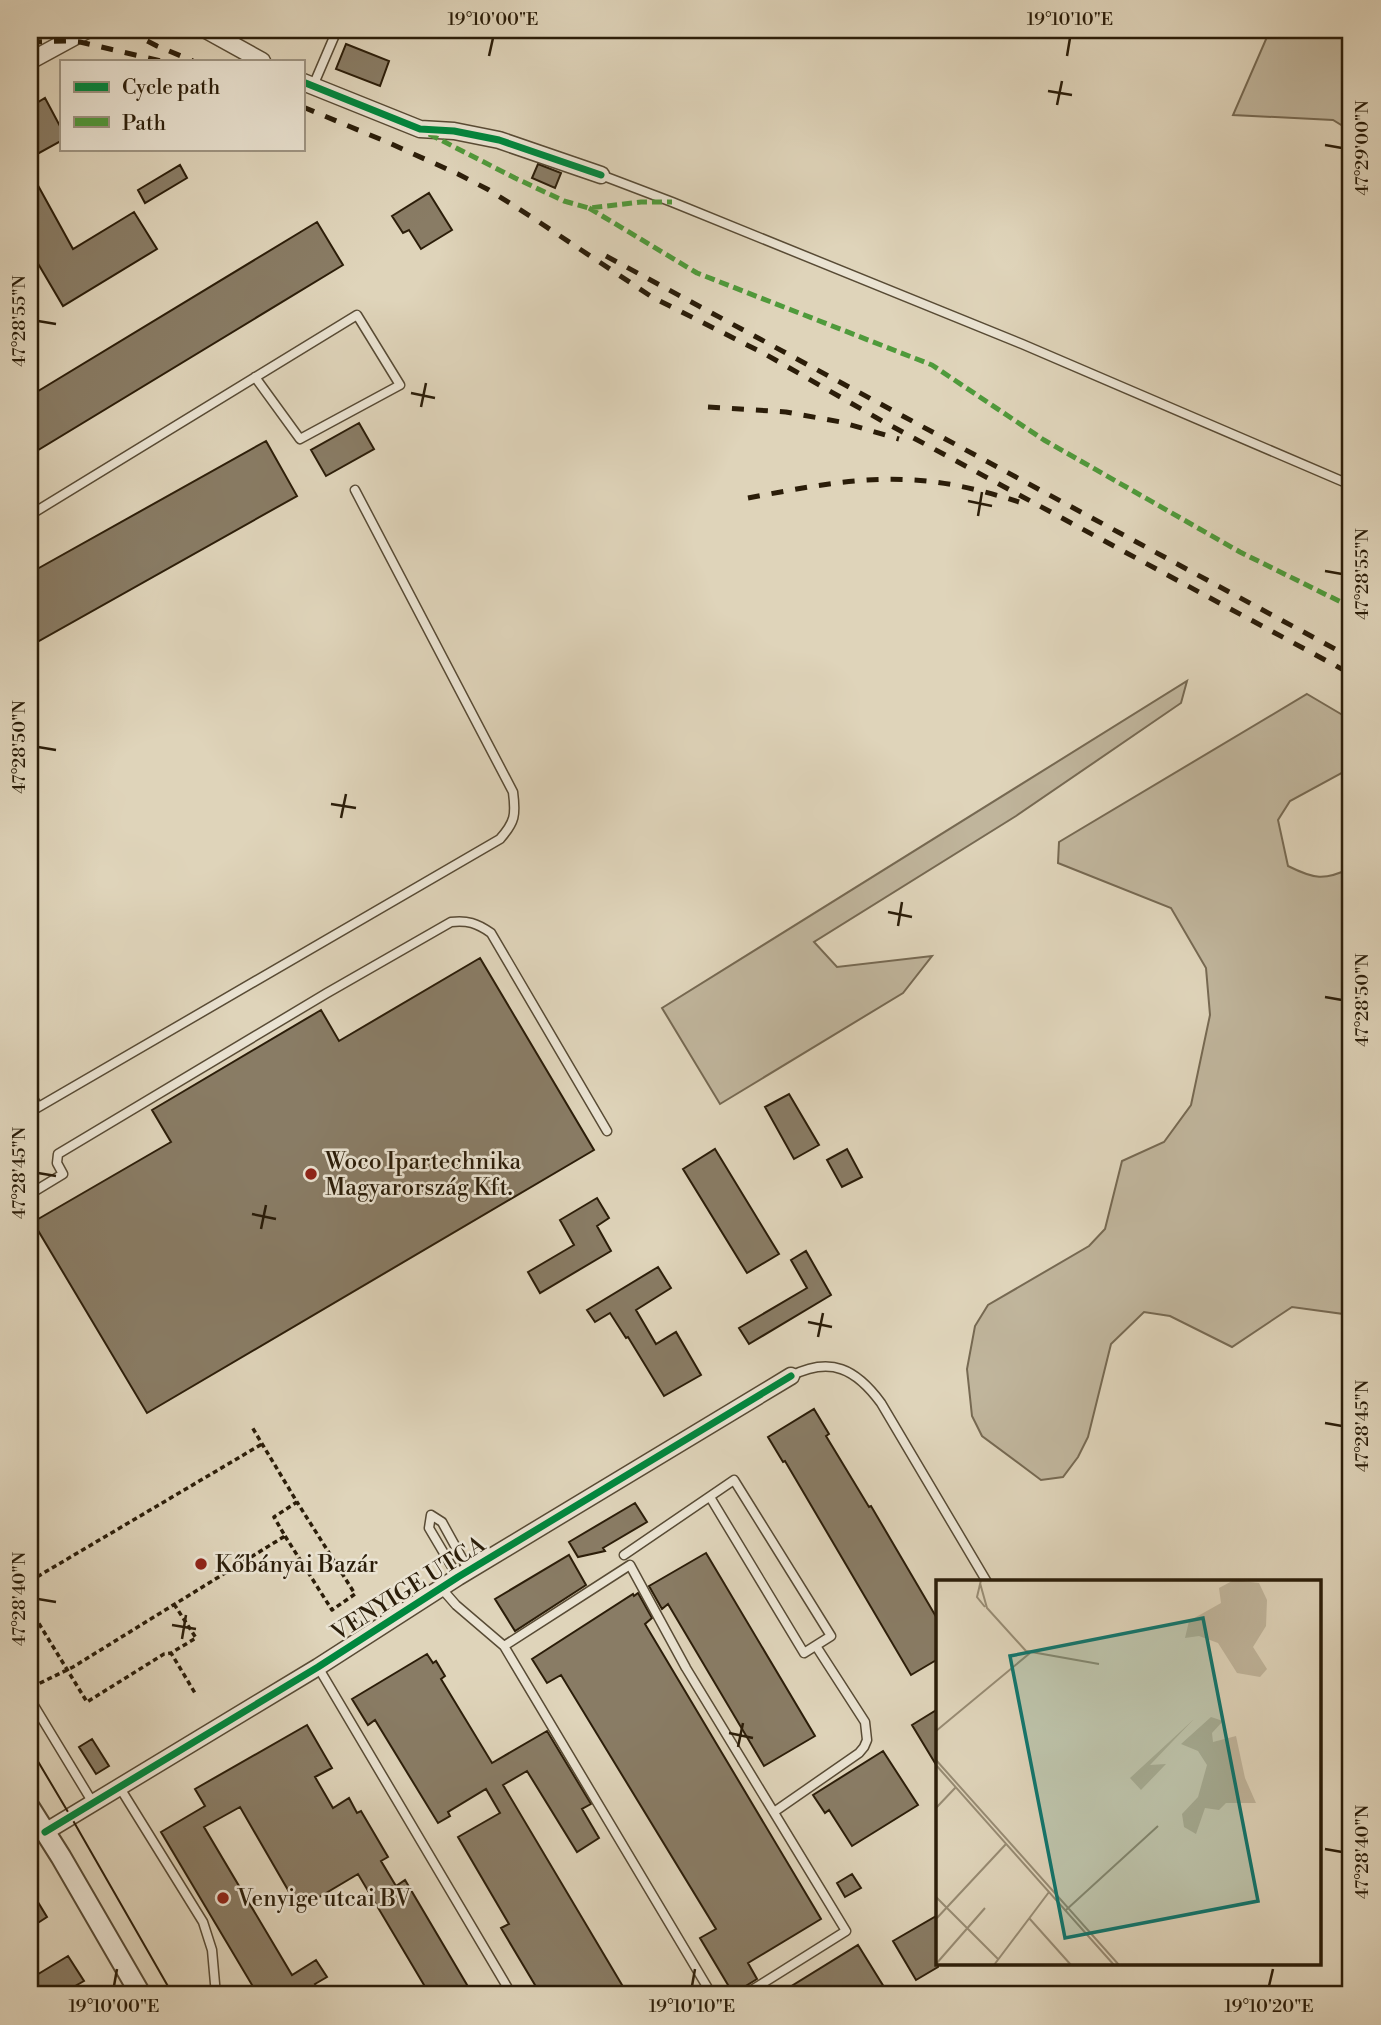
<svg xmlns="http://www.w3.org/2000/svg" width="1381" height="2025" font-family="'Libre Bodoni',serif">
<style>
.green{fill:#c0b59c;stroke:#766952;stroke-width:2}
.building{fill:#897c65;stroke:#2b1d09;stroke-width:2}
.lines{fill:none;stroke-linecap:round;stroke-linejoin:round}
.service-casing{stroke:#584b35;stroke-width:11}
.minor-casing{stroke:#584b35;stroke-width:19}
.tertiary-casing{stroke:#584b35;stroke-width:23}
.path{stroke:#2b1d09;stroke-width:3.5;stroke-dasharray:5 3.5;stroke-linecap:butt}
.service{stroke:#eae3d2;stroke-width:8}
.minor{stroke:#eae3d2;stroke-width:16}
.tertiary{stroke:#eae3d2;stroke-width:19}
.tram{stroke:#2b1d09;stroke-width:2}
.rail{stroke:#2b1d09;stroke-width:5;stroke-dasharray:12 12;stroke-linecap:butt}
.quiet{stroke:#4f9a3b;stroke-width:5;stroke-dasharray:10 5;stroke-linecap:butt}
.cycleway-casing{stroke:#eae3d2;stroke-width:11}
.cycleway{stroke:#00873e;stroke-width:7}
.ticks{fill:none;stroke:#2b1d09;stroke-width:2.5}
.poi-dot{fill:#8f2418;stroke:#eae3d2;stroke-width:2.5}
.labels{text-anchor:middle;stroke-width:5;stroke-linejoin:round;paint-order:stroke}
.poi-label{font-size:23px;fill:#2b1d09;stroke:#eae3d2;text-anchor:start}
.street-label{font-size:23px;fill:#2b1d09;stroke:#eae3d2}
.inset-road{fill:none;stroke:#978b73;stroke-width:2}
.view{fill:#0f766e;fill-opacity:0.15;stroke:#0f766e;stroke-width:3.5}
.inset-edge{fill:none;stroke:#2b1d09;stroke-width:3.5}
.neatline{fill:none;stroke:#2b1d09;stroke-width:2.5}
.ticks-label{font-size:18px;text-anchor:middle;fill:#2b1d09}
</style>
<rect width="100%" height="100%" fill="#dfd4ba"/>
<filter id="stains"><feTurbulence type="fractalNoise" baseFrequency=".00286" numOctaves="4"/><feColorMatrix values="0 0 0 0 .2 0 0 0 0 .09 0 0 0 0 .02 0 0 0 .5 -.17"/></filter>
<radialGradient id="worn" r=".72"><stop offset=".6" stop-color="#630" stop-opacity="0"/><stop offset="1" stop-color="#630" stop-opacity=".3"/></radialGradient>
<path class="green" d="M1270,30h81v101l-18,-11 -100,-5z
M1187,681l-6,22 -165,113 -202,126 23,25 95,-11 -29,37 -183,111 -58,-96z
M1307,694l44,26v48l-61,33 -12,19 10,46c26,13 36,15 63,2v447l-59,-8 -60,40 -62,-31 -26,-4 -33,32 -23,93 -10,20 -15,20 -22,3 -59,-44 -10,-20 -5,-47 8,-43 13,-21 101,-59 16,-17 17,-68 42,-19 27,-37 19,-90 -4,-47 -35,-60 -113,-45 1,-21z"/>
<path class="building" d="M346,44l43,17 -9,25 -44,-17z
M45,98l16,30v13l-31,17v-51z
M538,164l23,9 -6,15 -23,-10z
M180,165l7,13 -42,25 -7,-13z
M30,171l43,78 61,-37 23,37 -94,57 -33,-56z
M429,193l23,37 -31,19 -12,-19 -6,3 -11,-17z
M317,222l26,43 -313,190v-59z
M359,423l15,26 -48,27 -15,-26z
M266,441l31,55 -267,150v-73z
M480,958l114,192 -447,263 -114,-191 138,-80 -19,-32 169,-100 18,31z
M789,1094l30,51 -25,14 -29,-52z
M715,1149l64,105 -32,19 -64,-104z
M847,1149l15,28 -20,10 -15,-27z
M597,1198l12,20 -12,8 14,25 -71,42 -12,-21 46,-27 -14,-25z
M806,1251l25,44 -82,49 -10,-16 68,-40 -16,-28z
M658,1267l13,21 -35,22 20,34 20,-12 25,43 -37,21 -36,-59 -2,1 -16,-25 -15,9 -8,-12z
M814,1409l15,25 -3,2 43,71 2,-1 67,114v39l-27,16 -126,-214 -2,1 -15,-25z
M635,1503l12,19 -44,26 2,3 -27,6 -9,-15z
M706,1553l109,183 -51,30 -96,-162 -6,5 -13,-23z
M569,1555l17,30 -71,46 -20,-32z
M638,1593l14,25 -7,6 176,295 -73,44 9,16 -16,10 -3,6h-4l-34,-57 16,-9 -155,-254 -14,8 -15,-24 101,-65 1,2z
M427,1654l6,9 3,-2 9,15 -4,3 51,84 55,-32 44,73 -9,5 17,29 -22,14 -50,-81 -24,14 125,210h-87l-40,-67 8,-4 -51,-87 42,-24 -14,-24 -38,23 2,4 -12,7 -63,-103 -7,5 -16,-26z
M938,1709v59l-26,-43z
M307,1725l25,43 -17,9 18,31 16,-10 8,15 4,-2 27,46 -7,4 15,25 9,-6 68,115h-43l-72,-121 -59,35 -59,-102 -36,20 88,148 24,-15 11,17 -12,7 7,11h-64l-97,-163 44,-26 -10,-17z
M92,1739l17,27 -13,8 -17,-27z
M883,1751l35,54 -66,41 -23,-36 -4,3 -12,-18z
M852,1874l9,14 -16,9 -8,-14z
M30,1889l17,28 -17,11z
M938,1915v52l-22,13 -23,-39z
M858,1945l26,42 -13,8h-94z
M68,1956l16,25 -25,14h-29v-16z"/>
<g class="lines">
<g class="service-casing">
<path id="service" d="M313,86l24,-56
M601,175l71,27 350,142 329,141
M30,515l327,-200 43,70 -100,54 -45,-62
M30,1093l8,14
M30,1112l470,-273c15,-17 16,-24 13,-47l-158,-302
M30,1194l33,-20 -6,-11 1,-9 269,-161 124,-71c16,-2 26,1 40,11l116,198
M791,1376c40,-20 65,-7 90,27l106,179
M624,1555l110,-75 97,156 -27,17 -94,-156
M458,1577l-29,-49 2,-13 11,7 27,49
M442,1589l14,16 48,41 208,349
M504,1646l126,-81 56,103 160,263 -102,64
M318,1667l194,328
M30,1699l63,104
M120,1788l83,134 9,28 4,45
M774,1812l85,-59 5,-6 3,-7 -2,-18 -49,-76"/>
</g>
<g class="minor-casing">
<path id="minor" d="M206,30l56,31
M30,61l57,-31
M303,82l117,47 34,2 45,9 102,35
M45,1832l273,-165 140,-90 333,-201"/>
</g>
<g class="tertiary-casing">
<path id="tertiary" d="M30,1808l31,49 80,138"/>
</g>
<path class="path" d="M285,1536l47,74 23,-16 -58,-92
M30,1581l232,-137
M174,1604l22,34 -25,15 24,40
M30,1609l57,93 77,-48 7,-1
M32,1687l41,-20 212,-131 -11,-19 23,-15 -45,-75"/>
<use href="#service" class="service"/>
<use href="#minor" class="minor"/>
<use href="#tertiary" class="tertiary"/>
<path class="tram" d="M30,1748l41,69 102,178"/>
<path class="rail" d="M126,30l31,16 36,15
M30,42l37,-1 13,1 81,19
M303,107l84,35 71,32 31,16 41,26 122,81 113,57 119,68 467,252
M606,256l742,400
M708,407l78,5 55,10 58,17
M748,498c54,-10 111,-22 166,-18 35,2 71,11 105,22"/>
<path class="quiet" d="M429,134l86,44 49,23 25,7 52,-6h31
M589,208l108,65 235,92 112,75 196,112 111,55"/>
<g class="cycleway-casing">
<path id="cycleway" d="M303,82l117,47 34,2 45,9 102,35
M45,1832l273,-165 140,-90 333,-201"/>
</g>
<use href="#cycleway" class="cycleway"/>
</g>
<path class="ticks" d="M489,56l4,-18M1067,56l3,-18M1048,91l24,4M1057,105l5,-24M1325,145l17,3M38,321l18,3M411,393l24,5M421,407l5,-24M968,501l24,5M978,516l4,-24M1325,571l17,3M38,747l18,3M331,804l25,4M341,818l5,-24M888,912l24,5M898,926l4,-24M1325,997l17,3M38,1173l18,3M252,1214l24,5M261,1229l5,-24M808,1322l24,5M818,1337l5,-24M1325,1423l17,3M38,1599l18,3M172,1625l24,4M182,1639l4,-24M729,1733l24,5M738,1747l5,-24M1325,1849l17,3M114,1986l3,-17M692,1986l3,-17M1269,1986l4,-17"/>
<g class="poi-dot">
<circle cx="311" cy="1174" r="7"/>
<circle cx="201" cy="1564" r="7"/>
<circle cx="223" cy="1898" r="7"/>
</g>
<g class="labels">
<g class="poi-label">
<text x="325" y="1169">Woco Ipartechnika<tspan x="325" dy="26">Magyarország Kft.</tspan></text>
<text x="215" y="1572">Kőbányai Bazár</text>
<text x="237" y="1906">Venyige utcai BV</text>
</g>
<g class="street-label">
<text transform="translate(408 1588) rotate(-32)" y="8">VENYIGE UTCA</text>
</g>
</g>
<g transform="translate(936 1580)">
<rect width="385" height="385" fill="#dfd4ba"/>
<path d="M298,0l25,3 8,17 -1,26 -13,21 14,22 -7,8 -23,-4 -19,-30 -19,-7 -14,2 4,-17 32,-18 -2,-15zM275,137l12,4 -11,12 1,9 23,-6 9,42 11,25h-30l-7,7 -14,-2 -9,26 -12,-7 -2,-13 16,-17 9,-32 -9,-14 -17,-7zM258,139l-44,46 16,-1 -25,26 -11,-12z" fill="#c0b59c"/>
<path class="inset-road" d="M45,0l-4,17 8,10M44,3l7,25 39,43 73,13M0,151l94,-78M0,180l183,205M0,185l178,200M0,228l20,-21M0,317l62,62M130,330l92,-84M93,338l42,47M0,339l70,-75M0,384l49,-56M58,385l55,-73"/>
<path class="view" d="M267,38l55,283 -193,37 -55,-282z"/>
<rect width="385" height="385" class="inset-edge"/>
</g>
<rect width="1381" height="2025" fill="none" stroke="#dfd4ba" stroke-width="77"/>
<rect x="60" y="60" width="245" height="91" fill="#eae3d2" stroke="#9e9482" stroke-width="2"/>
<rect x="74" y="82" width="35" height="10" fill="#00873e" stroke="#9e9482" stroke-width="2"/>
<text x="122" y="94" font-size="21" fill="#2b1d09">Cycle path</text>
<rect x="74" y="117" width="35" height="10" fill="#4f9a3b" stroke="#9e9482" stroke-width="2"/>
<text x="122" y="130" font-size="21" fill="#2b1d09">Path</text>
<rect x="38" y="38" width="1304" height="1948" class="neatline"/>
<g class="ticks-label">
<text x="493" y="25">19°10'00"E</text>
<text x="1070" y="25">19°10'10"E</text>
<text transform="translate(1362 148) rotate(-90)" y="6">47°29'00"N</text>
<text transform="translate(19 321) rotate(-90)" y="6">47°28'55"N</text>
<text transform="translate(1362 574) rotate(-90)" y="6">47°28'55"N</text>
<text transform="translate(19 747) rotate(-90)" y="6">47°28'50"N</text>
<text transform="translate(1362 1000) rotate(-90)" y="6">47°28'50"N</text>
<text transform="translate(19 1173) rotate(-90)" y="6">47°28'45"N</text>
<text transform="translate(1362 1426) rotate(-90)" y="6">47°28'45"N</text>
<text transform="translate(19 1599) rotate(-90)" y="6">47°28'40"N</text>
<text transform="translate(1362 1852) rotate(-90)" y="6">47°28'40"N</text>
<text x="114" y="2012">19°10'00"E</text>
<text x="692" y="2012">19°10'10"E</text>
<text x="1269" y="2012">19°10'20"E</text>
</g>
<rect width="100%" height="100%" filter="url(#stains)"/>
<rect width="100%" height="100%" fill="url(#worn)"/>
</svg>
